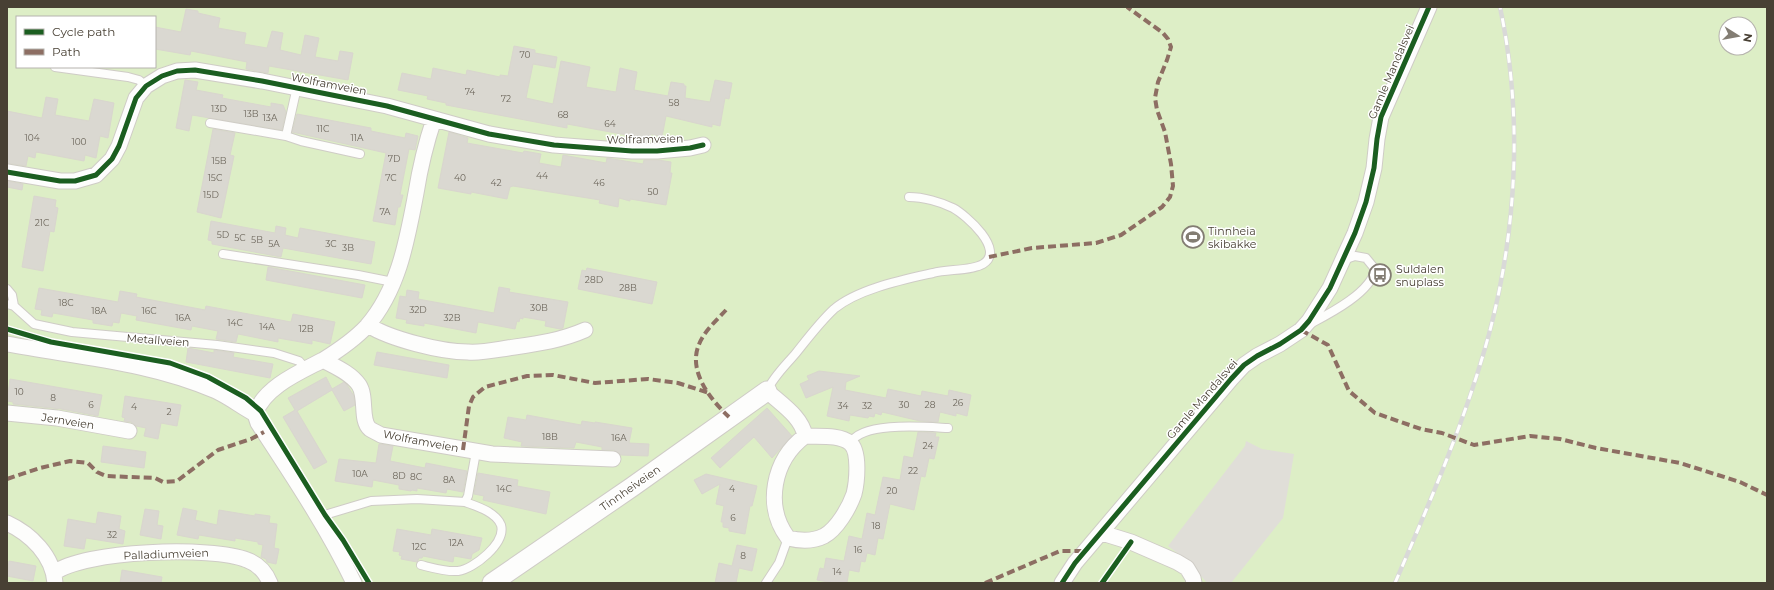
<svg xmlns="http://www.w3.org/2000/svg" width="1774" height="590" font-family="Montserrat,sans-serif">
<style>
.green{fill:#ddeec6;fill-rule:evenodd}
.parking{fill:#e0ded8}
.building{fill:#dad8d1;stroke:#d9d6ce}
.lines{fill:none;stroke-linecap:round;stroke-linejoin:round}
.service-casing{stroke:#cfccc6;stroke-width:10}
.minor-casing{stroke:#cfccc6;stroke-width:17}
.tertiary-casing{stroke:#cfccc6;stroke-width:21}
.service{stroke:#fdfdfc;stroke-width:8}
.minor{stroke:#fdfdfc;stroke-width:15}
.tertiary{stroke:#fdfdfc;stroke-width:19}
.rail-casing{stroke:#d9d9d8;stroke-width:4.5}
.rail{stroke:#fff;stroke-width:3;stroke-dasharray:9;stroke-linecap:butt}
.quiet{stroke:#8d6e63;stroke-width:4;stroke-dasharray:8 4;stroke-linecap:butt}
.cycleway-casing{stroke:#fff;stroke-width:8}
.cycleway{stroke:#1b5e20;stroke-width:5}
.labels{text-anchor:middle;stroke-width:3;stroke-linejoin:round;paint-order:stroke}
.number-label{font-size:9px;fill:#6d675c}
.street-label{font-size:11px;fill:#484034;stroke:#fff}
.poi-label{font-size:11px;fill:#484034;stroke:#fff;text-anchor:start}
</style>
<rect width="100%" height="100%" fill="#f0efe8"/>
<path class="green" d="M7,7h1760v576h-1760zM17,17h138v50h-138zM1726,24h24v24h-24z"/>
<path class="parking" d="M1246,441l16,8 32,5 -11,64 -52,65h-24l-19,-22 -20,-15 77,-100z"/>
<path class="building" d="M186,9l12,2v2l22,5 -2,10 28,5 -2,11 23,4 5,-17 11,2 -3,17 21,5 4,-20 14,3 -4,19 23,4 2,-10 13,2 -5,27 -79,-14 -1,7 -22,-4 1,-7 -56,-11 -1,4 -35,-6v-22l26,5z
M514,46l21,4v3l22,4 -2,11 -22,-4 -7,34 27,6 8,-43 29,6 -4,20 30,5 4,-24 17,4 -3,18 34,6 3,-14 13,2v2h2l-1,12 25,4 5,-22 17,3 -3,16 -4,-1 -5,28 -8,-2v3l-46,-11 -4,21 -11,-3 -2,8h-1l-17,-3 1,-3 -65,-12v4l-121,-23v-2l-19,-4 1,-3 -30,-6 4,-17 29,6 2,-11 33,7 1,-5 33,7v-2l8,1z
M185,80l13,2 -2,8 27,5 -1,3 49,9v-4l12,2 3,7 -4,18 -90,-15 -3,16 -13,-3z
M46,97l12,2 -3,16 34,6 5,-22 20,4 -6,35 -8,-2 -4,22 -11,-3 -1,6 -48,-9 -1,6 -7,-2 -2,10 -19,-3v-52l35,7z
M297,114l74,14v3l34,7 1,-5 12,3 -3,14 -6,-1 -9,46h3l-3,12h-2l-3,18 -22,-4 13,-68 -94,-21z
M213,129l22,4 -5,22 4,1 -13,62 -24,-6z
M449,132l19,6 -1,5 56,10 1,-2 17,3 -2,9 22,4 2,-12 43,8 1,-5 36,6 1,-4h14l13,2 -1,11h2l-6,32 -36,-6v2l-11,-3 -1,9 -19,-4 1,-3 -87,-14 -3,1 -3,12 -36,-7v2l-33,-6z
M7,181l16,3 -1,6 -15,-3z
M34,196l22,4 -1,7 3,1 -4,24 -4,-1 -7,40 -21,-4z
M211,221l64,12 1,-7 10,2 -1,7 13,3 2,-10 75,14 -4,22 -88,-16 -2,9 -69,-13v-3l-4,-1z
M268,267l97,18 -3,13 -96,-18z
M587,268l70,14 -5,22 -74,-15 4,-19 4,1z
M499,287l11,2 -1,3 59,10 -5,26 -3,1 -15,-3 1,-5 -23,-4v2l-3,-1 -1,4 -2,-1 -2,8 -37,-7 -2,11 -52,-10v3l-18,-3 1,-3 -11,-2 4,-22 6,1 1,-7 12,2 -1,7 76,14z
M39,288l79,14 2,-11 17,3 -1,3 69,13 1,-4 85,16 2,-8 42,8 -5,22 -18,-4v4l-34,-6v4l-40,-8 -2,8 -20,-3 2,-8 -26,-5 -1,4 -55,-10 1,-4 -16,-3 -2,10 -6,-1 -1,4 -19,-3v-3l-40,-7 -1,4 -11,-2 1,-5 -7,-1z
M188,348l26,5v-3l20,3 -1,4 40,7 -3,14 -84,-16z
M377,352l72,13 -2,13 -73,-13z
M819,371l41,5 -14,6 -1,8 41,8 2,-9 33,7 1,-5 26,5 1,-6 22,5 -4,21 -11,-3v3l-16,-4 -2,10 -18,-1 -38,-9 -1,3 -6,-2 -1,4 -5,-1 -1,2 -18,-3 -1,6 -22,-5 6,-29 -27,11 -6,-14 9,-4 -2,-4z
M326,377l6,12 12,-7 3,3 7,11 1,9 -11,6 -12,-21 -35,21 30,51 -13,7 -31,-52 12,-7 -7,-12z
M10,379l92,16 -4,21 -37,-7 -48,-5v-2l-6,-1z
M125,396l56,9 -4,21 -16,-3 -3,16 -14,-3 2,-8 -10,-2 -5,-4 -7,-1 1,-3 -3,-1z
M767,408l25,28 -20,22 -18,-21 -34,31 -9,-10z
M527,415l54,10 1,-4 13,2v-1l37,6 -3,15 20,1 -1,12 -27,-1 -7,-5h-12v-3l-26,-5 -2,6 -53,-2 1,-4 -18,-4 4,-21 18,3z
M918,432l18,1 -1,4h4l-5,22 -5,-1 -4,19 -4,-1 -7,34 -24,-6 -7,35 -5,-1 -3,17 -8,-2 -2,9 -4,-1 -2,11 -10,-2 -2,13h-13l-17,-3 3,-12 4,1 2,-11 18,3 5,-25 13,3 5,-26 8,2 8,-38 17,3 4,-24 9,2z
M379,444l14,2 -3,15 35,7 1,-5 41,8 -4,21 -16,-3 -1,4 -29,-5v3l-5,-1 -1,1 -12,-2v-4l-26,-5 -1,7 -37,-6 4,-22 37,4z
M103,446l43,6 -2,16 -43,-6z
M478,473l40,7 -1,6 33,6 -4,22 -63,-14 1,-4 -10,-2z
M706,474l51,12 -5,20h-2l-5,28 -16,-3v-3l-6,-1v-5h-2l3,-16 -8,-2 4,-20 -18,10 -8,-14z
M183,508l14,3 -2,9 22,5 2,-15 36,6v-2l15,2 -1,7 8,1 -3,24 5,1 -3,15 -9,-2 -1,-3 -5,-2 2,-12 -5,-1v-2l-23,-4v3l-36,-6 -1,4 -21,-4z
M145,509l14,2 -2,14 6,1 -2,13 -21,-4z
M98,512l23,4 -2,13 6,2 -2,13 -37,-6 -2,11 -20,-3 4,-27 28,5z
M397,529l34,6 1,-6 50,9 -3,12 -7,4 -1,5 -17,-3 -1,6 -30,-6 -1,2h-3l-2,4 -16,-3 1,-3 -3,-1 1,-3 -7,-1z
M737,545l20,4 -5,22 -13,-3 -3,15h-21l4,-20 13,3z
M9,561l27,5 -3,15 -26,-5z
M122,570l40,7 -1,6h-41z"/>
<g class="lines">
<g class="service-casing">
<path id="service" d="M55,67l73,10 11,3 7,6
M210,123l76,13 11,-49
M286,136l15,5 59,13
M223,254l135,21 35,7
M7,289l5,6 2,11
M7,304l7,2 20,18 38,8 145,13 57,8 25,8 7,8
M1310,324c19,-10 62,-32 65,-55l-9,-11 -11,-2 -12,4
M767,391c6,-14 19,-26 29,-38 12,-15 24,-31 38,-44 24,-20 68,-29 99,-36 14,-4 38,-2 50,-9 23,-14 -17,-49 -30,-56 -12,-6 -30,-11 -44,-11
M851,443c10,-22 76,-16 97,-15
M318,517l53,-16 46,-2 48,3 3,-6 8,-44
M421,565c12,3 25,7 37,6 16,-2 48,-28 43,-46 -5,-13 -25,-19 -36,-23
M766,583l13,-20 9,-25"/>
</g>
<g class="minor-casing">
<path id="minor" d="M434,119c-8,24 -14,49 -18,74 -9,47 -17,96 -49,133 -13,14 -28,24 -44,34 11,6 28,13 36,25 8,12 1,36 11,44 3,2 8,4 11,6l111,19 121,5
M7,172l53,9h15l21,-6 16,-16 7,-13 17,-48 10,-12 16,-10 15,-5 18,-1 67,11 125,25 102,28 65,11 78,6h25l33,-3 13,-3
M368,325c22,14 73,27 100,27 13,1 27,-2 40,-4 27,-4 52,-7 77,-18
M7,344c70,13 143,18 209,47 13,6 26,16 39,23l3,9c34,52 69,104 96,160
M767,391c14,13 35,26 38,45
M7,413l50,5 72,13
M255,414c9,-27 45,-42 68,-54
M805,436c13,1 34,-2 45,7 10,8 7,39 4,51 -5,14 -17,35 -30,42 -12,6 -24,5 -36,2 -24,-32 -15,-78 17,-102z
M7,523c24,11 46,33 48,60
M1102,533l29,9 46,20 10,6 6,10 1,5
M54,573c29,-23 159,-27 193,-13 11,4 19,13 23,23
M1062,583l13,-20 156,-184 13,-14 13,-9 23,-12 21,-14 8,-9 21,-33 25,-55 11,-31 8,-34 3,-29 4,-22 48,-110"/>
</g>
<g class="tertiary-casing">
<path id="tertiary" d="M492,583l140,-96 135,-96"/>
</g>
<use href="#service" class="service"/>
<use href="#minor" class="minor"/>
<use href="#tertiary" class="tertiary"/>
<g class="rail-casing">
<path id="rail" d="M1395,583c35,-81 71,-164 94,-249 28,-105 34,-220 11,-327"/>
</g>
<use href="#rail" class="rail"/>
<path class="quiet" d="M989,257l43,-9 64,-5 25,-8 41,-28 8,-10 3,-11 -2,-22 -6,-32 -8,-22 -2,-12 3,-16 9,-22 4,-13 -3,-8 -5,-6 -36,-26
M726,310c-10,11 -23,22 -28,37 -9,26 13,53 31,70
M1301,330l27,15 21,46 26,22 46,16 21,4 32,12 56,-9 30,3 36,9 84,15 60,19 27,13
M463,450l6,-44 4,-9 12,-10 42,-11 26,-1 42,8 53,-4 30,4 31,10
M7,479l33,-11 30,-7 18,2 9,9 9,4 49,2 8,4 14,-1 41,-31 33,-11 13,-7
M985,583l75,-32h26"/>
<g class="cycleway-casing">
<path id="cycleway" d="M7,172l53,9h15l21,-6 16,-16 7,-13 17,-48 10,-12 16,-10 15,-5 18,-1 67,11 125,25 102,28 65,11 78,6h25l33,-3 13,-3
M7,329l44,13 119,21 38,14 38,21 15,13 64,104 18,25 26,43
M1062,583l13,-20 156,-184 13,-14 13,-9 23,-12 21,-14 8,-9 21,-33 25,-55 11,-31 8,-34 3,-29 4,-22 48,-110
M1102,583l29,-41"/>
</g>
<use href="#cycleway" class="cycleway"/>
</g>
<defs>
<g id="stadium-ring" transform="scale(1.15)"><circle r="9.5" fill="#fff" stroke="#837d73" stroke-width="1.5"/><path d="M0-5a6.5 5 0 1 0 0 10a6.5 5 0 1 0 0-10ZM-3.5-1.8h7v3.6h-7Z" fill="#837d73"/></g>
<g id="bus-ring" transform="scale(1.15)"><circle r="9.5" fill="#fff" stroke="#837d73" stroke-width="1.5"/><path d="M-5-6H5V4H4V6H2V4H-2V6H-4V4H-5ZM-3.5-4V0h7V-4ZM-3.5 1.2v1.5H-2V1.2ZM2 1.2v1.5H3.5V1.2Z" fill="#837d73"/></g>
</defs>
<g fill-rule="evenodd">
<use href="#stadium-ring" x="1193" y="237"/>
<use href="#bus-ring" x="1380" y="275"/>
</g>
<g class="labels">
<g class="number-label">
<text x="525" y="58">70</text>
<text x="470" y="95">74</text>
<text x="506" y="102">72</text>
<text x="674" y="106">58</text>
<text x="219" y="112">13D</text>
<text x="251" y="117">13B</text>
<text x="563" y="118">68</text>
<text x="270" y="121">13A</text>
<text x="610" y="127">64</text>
<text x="323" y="132">11C</text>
<text x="32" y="141">104</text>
<text x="357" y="141">11A</text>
<text x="79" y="145">100</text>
<text x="394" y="162">7D</text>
<text x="219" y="164">15B</text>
<text x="542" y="179">44</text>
<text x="215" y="181">15C</text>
<text x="391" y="181">7C</text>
<text x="460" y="181">40</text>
<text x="496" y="186">42</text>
<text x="599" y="186">46</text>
<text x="653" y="195">50</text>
<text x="211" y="198">15D</text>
<text x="385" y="215">7A</text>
<text x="42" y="226">21C</text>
<text x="223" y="238">5D</text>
<text x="240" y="241">5C</text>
<text x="257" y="243">5B</text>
<text x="274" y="247">5A</text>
<text x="331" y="247">3C</text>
<text x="348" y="251">3B</text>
<text x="594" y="283">28D</text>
<text x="628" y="291">28B</text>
<text x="66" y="306">18C</text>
<text x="539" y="311">30B</text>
<text x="418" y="313">32D</text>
<text x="99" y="314">18A</text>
<text x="149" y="314">16C</text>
<text x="183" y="321">16A</text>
<text x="452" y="321">32B</text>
<text x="235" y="326">14C</text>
<text x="267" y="330">14A</text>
<text x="306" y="332">12B</text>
<text x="19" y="395">10</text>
<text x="53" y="401">8</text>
<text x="958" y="406">26</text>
<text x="91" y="408">6</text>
<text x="904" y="408">30</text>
<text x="930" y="408">28</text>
<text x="843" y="409">34</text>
<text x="867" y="409">32</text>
<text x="134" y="410">4</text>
<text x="169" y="415">2</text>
<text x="550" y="440">18B</text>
<text x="619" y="441">16A</text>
<text x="928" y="449">24</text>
<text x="913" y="474">22</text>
<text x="360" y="477">10A</text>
<text x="399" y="479">8D</text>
<text x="416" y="480">8C</text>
<text x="449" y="483">8A</text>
<text x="504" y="492">14C</text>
<text x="732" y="492">4</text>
<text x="892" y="494">20</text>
<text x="733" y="521">6</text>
<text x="876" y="529">18</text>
<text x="112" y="538">32</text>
<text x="456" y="546">12A</text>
<text x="419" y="550">12C</text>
<text x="858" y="553">16</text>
<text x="743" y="559">8</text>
<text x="837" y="575">14</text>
</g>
<g class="street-label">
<text transform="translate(1391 72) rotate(-67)" y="4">Gamle Mandalsvei</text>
<text transform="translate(329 84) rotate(11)" y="4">Wolframveien</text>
<text transform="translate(645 139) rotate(-1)" y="4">Wolframveien</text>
<text transform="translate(158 340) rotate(4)" y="4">Metallveien</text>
<text transform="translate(1202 399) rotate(-49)" y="4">Gamle Mandalsvei</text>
<text transform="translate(68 421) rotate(9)" y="4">Jernveien</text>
<text transform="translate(421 441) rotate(11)" y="4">Wolframveien</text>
<text transform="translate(630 488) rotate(-35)" y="4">Tinnheiveien</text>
<text transform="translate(166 554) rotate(-2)" y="4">Palladiumveien</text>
</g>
<g class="poi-label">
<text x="1208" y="235">Tinnheia<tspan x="1208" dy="13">skibakke</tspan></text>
<text x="1396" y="273">Suldalen<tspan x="1396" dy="13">snuplass</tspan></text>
</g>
</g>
<rect width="1774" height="590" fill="none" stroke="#484034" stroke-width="16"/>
<rect x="16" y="16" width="140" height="52" fill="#ffffff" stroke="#b6b3ae"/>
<rect x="24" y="29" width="20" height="6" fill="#1b5e20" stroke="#b6b3ae"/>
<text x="52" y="36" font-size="12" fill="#484034">Cycle path</text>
<rect x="24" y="49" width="20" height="6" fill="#8d6e63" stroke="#b6b3ae"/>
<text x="52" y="56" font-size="12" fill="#484034">Path</text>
<g transform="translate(1738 36) rotate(101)"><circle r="19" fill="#ffffff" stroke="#b6b3ae"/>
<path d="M0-3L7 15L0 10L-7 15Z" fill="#837d73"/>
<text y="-6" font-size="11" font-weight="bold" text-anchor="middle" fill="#484034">N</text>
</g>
</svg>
